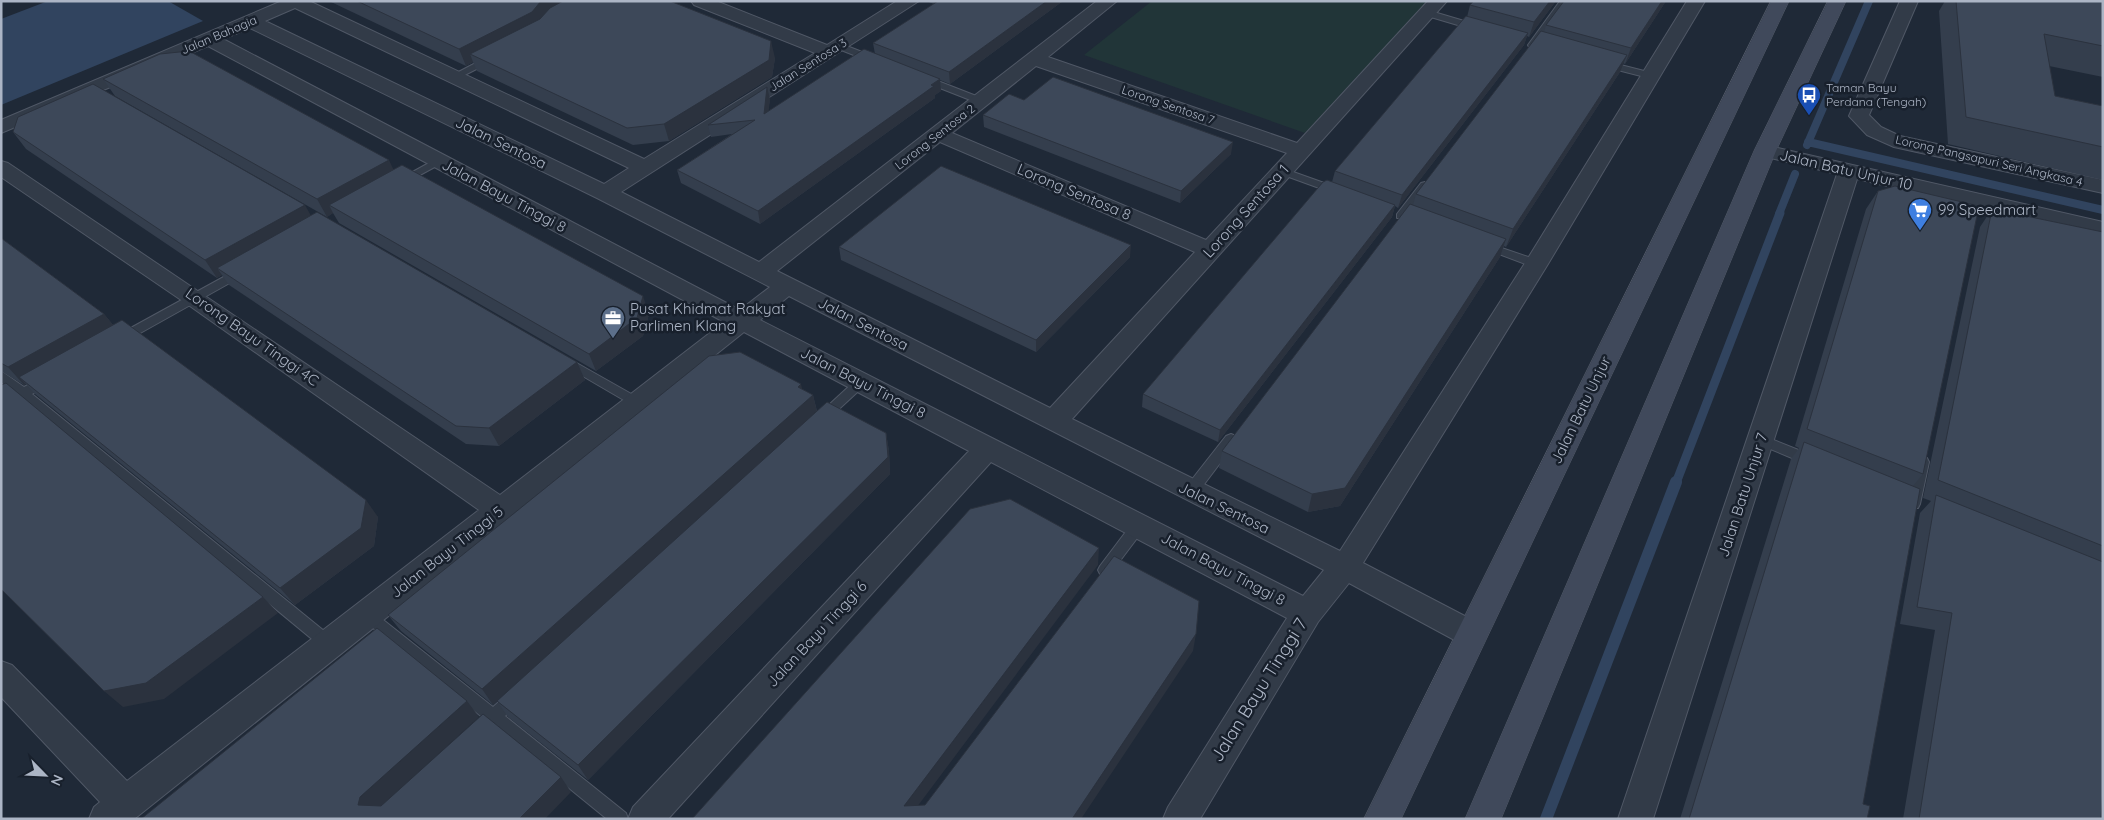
<svg xmlns="http://www.w3.org/2000/svg" width="2104" height="820" font-family="Quicksand,sans-serif">
<style>
.green{fill:#213538}
.water{fill:#31445f}
.lines{fill:none;stroke-linecap:round;stroke-linejoin:round}
.stream-far2{stroke:#31445f;stroke-width:8}
.stream-far1{stroke:#31445f;stroke-width:9}
.stream{stroke:#31445f;stroke-width:12}
.service-casing{stroke:#505866;stroke-width:2}
.minor-casing{stroke:#505866;stroke-width:2}
.secondary-casing{stroke:#505866;stroke-width:1}
.service{fill:#323b48;fill-rule:evenodd}
.minor{fill:#323b48;fill-rule:evenodd}
.secondary{fill:#40495b;fill-rule:evenodd}
.wall{fill:#343e4d}
.shaded-wall{fill:#2b323e}
.building{fill:#3d4859;stroke:#2b323e}
.labels{text-anchor:middle;stroke-width:5;stroke-linejoin:round;paint-order:stroke}
.far-street-label{font-size:12px;fill:#acb5c5;stroke:#18202c}
.far-poi-label{font-size:12px;fill:#acb5c5;stroke:#18202c;text-anchor:start}
.street-label{font-size:15px;fill:#acb5c5;stroke:#18202c}
.poi-label{font-size:15px;fill:#acb5c5;stroke:#18202c;text-anchor:start}
.near-street-label{font-size:18px;fill:#acb5c5;stroke:#18202c}
</style>
<rect width="100%" height="100%" fill="#1f2937"/>
<path class="green" d="M1152,1h275l-122,132 -221,-78z"/>
<path class="water" d="M48,1h120l35,20 -202,84v-86z"/>
<g class="lines">
<path class="stream-far2" d="M1808,142l295,68
M1807,145l62,-144
M1779,214l16,-40"/>
<path class="stream-far1" d="M1676,483l104,-270"/>
<path class="stream" d="M1546,819l130,-337"/>
<g class="service-casing">
<path id="service" d="M1560,1h8l-33,46h-6l-1,-2z
M1427,10l54,16 1,2 -4,3 -54,-16v-4z
M839,43l36,14 1,2 -7,2 -33,-13 -1,-2z
M489,56l4,3 -1,2 -35,18 -8,-2z
M1605,61l47,12 2,2 -5,3 -47,-12 -2,-2z
M925,76l59,23 2,2 -2,2h-6l-56,-22v-4z
M438,158l4,1v4l-35,19 -4,1 -5,-3z
M1282,168l59,21 1,2 -1,2h-8l-55,-20v-4z
M1425,182l5,3 -1,2 -24,31h-8v-4l24,-31z
M1487,243l53,18 2,3 -6,4 -53,-20 -1,-2 1,-2z
M240,268l4,1 2,3 -2,3 -118,66 -4,1 -6,-4 2,-3z
M566,357l76,43 2,3 -2,3h-8l-72,-42 -2,-3 2,-3z
M1,371l23,16 18,-9h8l2,3 -2,3 -18,10 302,245 2,5 -2,5 -5,1 -5,-1 -301,-249 -22,10v-10l14,-7 -14,-11z
M861,378l6,4 -2,3 -39,36h-8l-2,-3 2,-3 39,-36z
M1231,434l5,2 1,3 -1,3 -40,53h-10l-2,-4 2,-4 40,-51z
M1761,435l55,22 2,4 -2,4 -5,1 -55,-23 -1,-3 1,-3z
M1922,457l5,1 2,4 -9,42 -2,4h-10l-2,-4 9,-42 2,-4z
M1139,520l5,1 2,4 -2,4 -34,45 -5,2 -5,-2 -2,-4 2,-4 34,-45z
M367,609l5,2 121,96 17,-15 5,-2 5,2 3,5 -3,5 -15,14 121,97 2,6h-21l-113,-92 -10,9 -6,2 -6,-2 -2,-5 2,-5 10,-9 -120,-98 -2,-4 2,-4z"/>
</g>
<g class="minor-casing">
<path id="minor" d="M282,1h27l335,158 171,-106 -121,-48 -3,-4h25l111,44 70,-44h22l-298,191 138,70 338,-261h20l-69,56 249,86 131,-142h19l-375,418 268,132 185,-288 162,-262h18l-157,263 -185,299 119,62 4,9 -4,9 -11,4 -11,-4 -111,-60 -31,39 -118,197h-37l5,-12 119,-189 -296,-156 -323,357h-40l5,-12 336,-356 -225,-119 -606,484 -4,3h-45l5,-12 6,-5 -99,-105v-36l11,4 115,116 352,-271 -292,-206 -186,-127v-16l7,2 492,332 224,-173 -516,-276 -207,87v-13zM295,8l334,160 -25,16 -339,-163zM250,28l347,170 173,89 -30,23 -517,-271zM1036,66l251,87 -81,87 -254,-107zM940,142l255,110 -145,156 -273,-137zM789,296l535,274 -21,26 -543,-276z
M1900,1h18l-49,114 12,12 19,9 203,44v13l-209,-46 -27,-12 -18,-19z
M1765,145l338,77v14l-246,-57 -204,640h-35l219,-645 -79,-19 -3,-4 3,-4z"/>
</g>
<g class="secondary-casing">
<path id="secondary" d="M1771,1h18l-388,818h-37z
M1828,1h18l-70,150 -275,668h-36l289,-668z"/>
</g>
<use href="#service" class="service"/>
<use href="#minor" class="minor"/>
<use href="#secondary" class="secondary"/>
</g>
<path class="wall" d="M329,1h341l105,57 -3,19 -103,64 -36,4 -156,-74 -4,-9 -7,4z
M926,1h137l-113,83 -10,-4 1,11 -6,4v3l-175,126 -79,-41 -4,-13 55,-36 -21,3 -3,-12 62,-26 -2,12 107,-57 -2,-11 61,-39z
M1556,1l-27,36 -2,-1 -3,9 -126,163 -3,-2 -3,11 -174,225 -76,-35 1,-13 189,-212 3,-11 132,-154 3,-12z
M1564,1h102l-41,63 -2,-1 -3,9 -114,175 -2,-1 -4,11 -160,249 -32,6 -89,-44 3,-17 191,-246 3,-11 128,-162 2,-7z
M1945,1h158v76l-54,-11 6,30 48,10v74l-155,-36 -9,-133z
M103,79l291,91 255,144 -6,22 -47,35 -257,-148 -6,-10 -6,4 -212,-121z
M1024,100l207,54 -51,49 -196,-76 -1,-12z
M13,132l298,84 266,146 8,18 -86,66 -33,-2 -237,-159 -7,-10 -5,3 -191,-129z
M1878,191l45,283 -10,12 -50,318 4,15h-187l111,-360 8,-11 -4,-2 71,-237z
M1992,209l111,23v556l-2,31h-198l32,-189 -35,-6 20,-111 11,-12 -8,-3 57,-271z
M1,238l103,76 9,11 265,192 -4,29 -79,59 -260,-211 -9,-10 -2,1 -23,-14z
M839,247l291,10 -94,95 -195,-92z
M802,389l11,6 4,16 69,22 3,18 1,23 -302,306 -80,-63 -11,-16 -4,4 -92,-74 -13,-16z"/>
<path class="shaded-wall" d="M541,1h39l-110,53 3,8 -7,4 -7,-17z
M1047,1h16l-113,83 -1,-12z
M1550,1h6l-27,36 5,-15z
M1662,1h4l-41,63 6,-16z
M1528,33l-4,12 -126,163 4,-13z
M771,41l4,17 -3,19 -103,64 -5,-17z
M1627,55l-7,17 -114,175 7,-18z
M940,79l1,12 -6,4v3l-175,126 -2,-13z
M767,87l3,12 -3,27 -3,-12z
M1233,142l-2,12 -51,49 1,-12z
M389,160l8,17 -68,28 4,8 -6,4 -10,-18z
M305,205l10,18 -98,45 5,7 -5,3 -12,-18z
M1395,205l-3,12 -174,225 2,-12z
M1506,239l-6,18 -160,249 -32,6 4,-18z
M1131,245l-1,12 -94,95v-12z
M643,296l6,18 -6,22 -47,35 -7,-17z
M104,314l15,18 -100,45 7,7 -2,1 -16,-18z
M577,362l8,18 -86,66 -10,-18z
M801,384l4,18 8,-7 4,17 -324,293 -11,-16z
M886,433l3,18 1,23 -302,306 -10,-15z
M366,500l12,17 -4,29 -79,59 -15,-17z
M1099,548l-1,17 -190,254 -4,-13z
M263,597l15,16 -114,86 -41,8 -19,-16z
M1196,634l-3,17 -112,168h-9z
M467,701l12,16 -104,95 -17,-7 2,-8z
M561,777l10,15 -26,27h-26z"/>
<path class="building" d="M357,1h184l-9,11 -73,37z
M563,1h107l101,40 -2,19 -105,64 -37,4 -157,-74 70,-35 10,-11z
M938,1h109l-98,71 -76,-29z
M1474,1h76l-16,21 -64,-17z
M1564,1h98l-31,47 -85,-23z
M1956,1h147v45l-59,-12 11,62 48,10v41l-137,-30z
M1466,16l62,17 -126,162 -67,-24z
M1541,31l86,24 -114,174 -97,-35z
M864,49l76,30 -9,6 3,1 -176,125 -81,-41 78,-50 -47,5 59,-38 -3,27z
M189,51l200,109 -72,39 -214,-120 57,-25z
M1053,77l180,65 -52,49 -198,-76 26,-21 15,6z
M93,84l212,121 -100,55 -192,-128 5,-15z
M402,165l241,131 -6,22 -48,36 -260,-149z
M941,166l190,79 -95,95 -197,-93z
M1327,180l68,25 -175,225 -77,-36 180,-212z
M1895,186l84,20 -56,268 -116,-45 71,-238z
M1410,204l96,35 -161,249 -33,6 -90,-43z
M1992,209l111,23v314l-165,-66z
M317,212l260,150 -88,66 -33,-2 -239,-158z
M1,238l103,76 -96,53 -7,-4z
M122,320l244,180 -5,28 -81,60 -261,-211z
M740,352l61,32 -3,3 15,8 -331,294 -94,-74 321,-259z
M6,383l257,214 -117,86 -42,8 -103,-102v-204z
M827,402l59,31 2,24 -310,308 -81,-64z
M1804,442l116,47 -57,315 7,2 -3,13h-178z
M1936,495l167,67v226l-2,31h-182l33,-206 -35,-6z
M1010,499l89,49 -195,258 21,-1 189,-249 85,45 -3,33 -124,185h-380l278,-310z
M377,628l90,73 -107,96 -2,8 23,1 102,-92 78,63 -42,42h-378z"/>
<defs>
<g id="bus-pin" transform="scale(1.25)"><path d="M0 17L-7.5 6A9.5 9.5 0 1 1 7.5 6Z" fill="#1a4fb4" stroke="#18202c"/><path d="M-5-6H5V4H4V6H2V4H-2V6H-4V4H-5ZM-3.5-4V0h7V-4ZM-3.5 1.2v1.5H-2V1.2ZM2 1.2v1.5H3.5V1.2Z" fill="#fff"/></g>
<g id="supermarket-pin" transform="scale(1.25)"><path d="M0 17L-7.5 6A9.5 9.5 0 1 1 7.5 6Z" fill="#3f7fe0" stroke="#18202c"/><path d="M-6-5.5h2.5l.6 2H6L4.5 2H-2.5L-4.4-4H-6ZM-1.5 3.2a1.3 1.3 0 1 0 .1 0ZM3 3.2a1.3 1.3 0 1 0 .1 0Z" fill="#fff"/></g>
<g id="office-pin" transform="scale(1.25)"><path d="M0 17L-7.5 6A9.5 9.5 0 1 1 7.5 6Z" fill="#5c6f8a" stroke="#18202c"/><path d="M-6-3h4V-5.5h4V-3h4V5H-6ZM-1-4.5V-3h2v-1.5ZM-6 0V1H6V0Z" fill="#fff"/></g>
</defs>
<g fill-rule="evenodd">
<use href="#bus-pin" x="1809" y="95"/>
<use href="#supermarket-pin" x="1920" y="210"/>
<use href="#office-pin" x="613" y="318"/>
</g>
<g class="labels">
<g class="far-street-label">
<text transform="translate(219 35) rotate(-23)" y="4">Jalan Bahagia</text>
<text transform="translate(808 65) rotate(-32)" y="4">Jalan Sentosa 3</text>
<text transform="translate(1168 105) rotate(19)" y="4">Lorong Sentosa 7</text>
<text transform="translate(935 137) rotate(-38)" y="4">Lorong Sentosa 2</text>
<text transform="translate(1989 161) rotate(13)" y="4">Lorong Pangsapuri Seri Angkasa 4</text>
</g>
<g class="far-poi-label">
<text x="1826" y="92">Taman Bayu<tspan x="1826" dy="14">Perdana (Tengah)</tspan></text>
</g>
<g class="street-label">
<text transform="translate(501 143) rotate(26)" y="5">Jalan Sentosa</text>
<text transform="translate(1846 170) rotate(13)" y="5">Jalan Batu Unjur 10</text>
<text transform="translate(1074 192) rotate(23)" y="5">Lorong Sentosa 8</text>
<text transform="translate(504 196) rotate(28)" y="5">Jalan Bayu Tinggi 8</text>
<text transform="translate(1246 211) rotate(-48)" y="5">Lorong Sentosa 1</text>
<text transform="translate(863 324) rotate(27)" y="5">Jalan Sentosa</text>
<text transform="translate(252 337) rotate(35)" y="5">Lorong Bayu Tinggi 4C</text>
<text transform="translate(863 383) rotate(27)" y="5">Jalan Bayu Tinggi 8</text>
<text transform="translate(1581 410) rotate(-64)" y="5">Jalan Batu Unjur</text>
<text transform="translate(1743 495) rotate(-72)" y="5">Jalan Batu Unjur 7</text>
<text transform="translate(1224 508) rotate(26)" y="5">Jalan Sentosa</text>
<text transform="translate(447 552) rotate(-38)" y="5">Jalan Bayu Tinggi 5</text>
<text transform="translate(1223 569) rotate(28)" y="5">Jalan Bayu Tinggi 8</text>
<text transform="translate(817 634) rotate(-47)" y="5">Jalan Bayu Tinggi 6</text>
</g>
<g class="poi-label">
<text x="1938" y="215">99 Speedmart</text>
<text x="630" y="314">Pusat Khidmat Rakyat<tspan x="630" dy="17">Parlimen Klang</tspan></text>
</g>
<g class="near-street-label">
<text transform="translate(1259 690) rotate(-58)" y="6">Jalan Bayu Tinggi 7</text>
</g>
</g>
<rect width="2104" height="820" fill="none" stroke="#acb5c5" stroke-width="5"/>
<g transform="translate(45 775) rotate(114)" stroke="#18202c" stroke-width="4" paint-order="stroke">
<path d="M0-4L9 19L0 12L-9 19Z" fill="#acb5c5"/>
<text y="-8" font-size="14" font-weight="bold" text-anchor="middle" fill="#acb5c5">N</text>
</g>
</svg>
